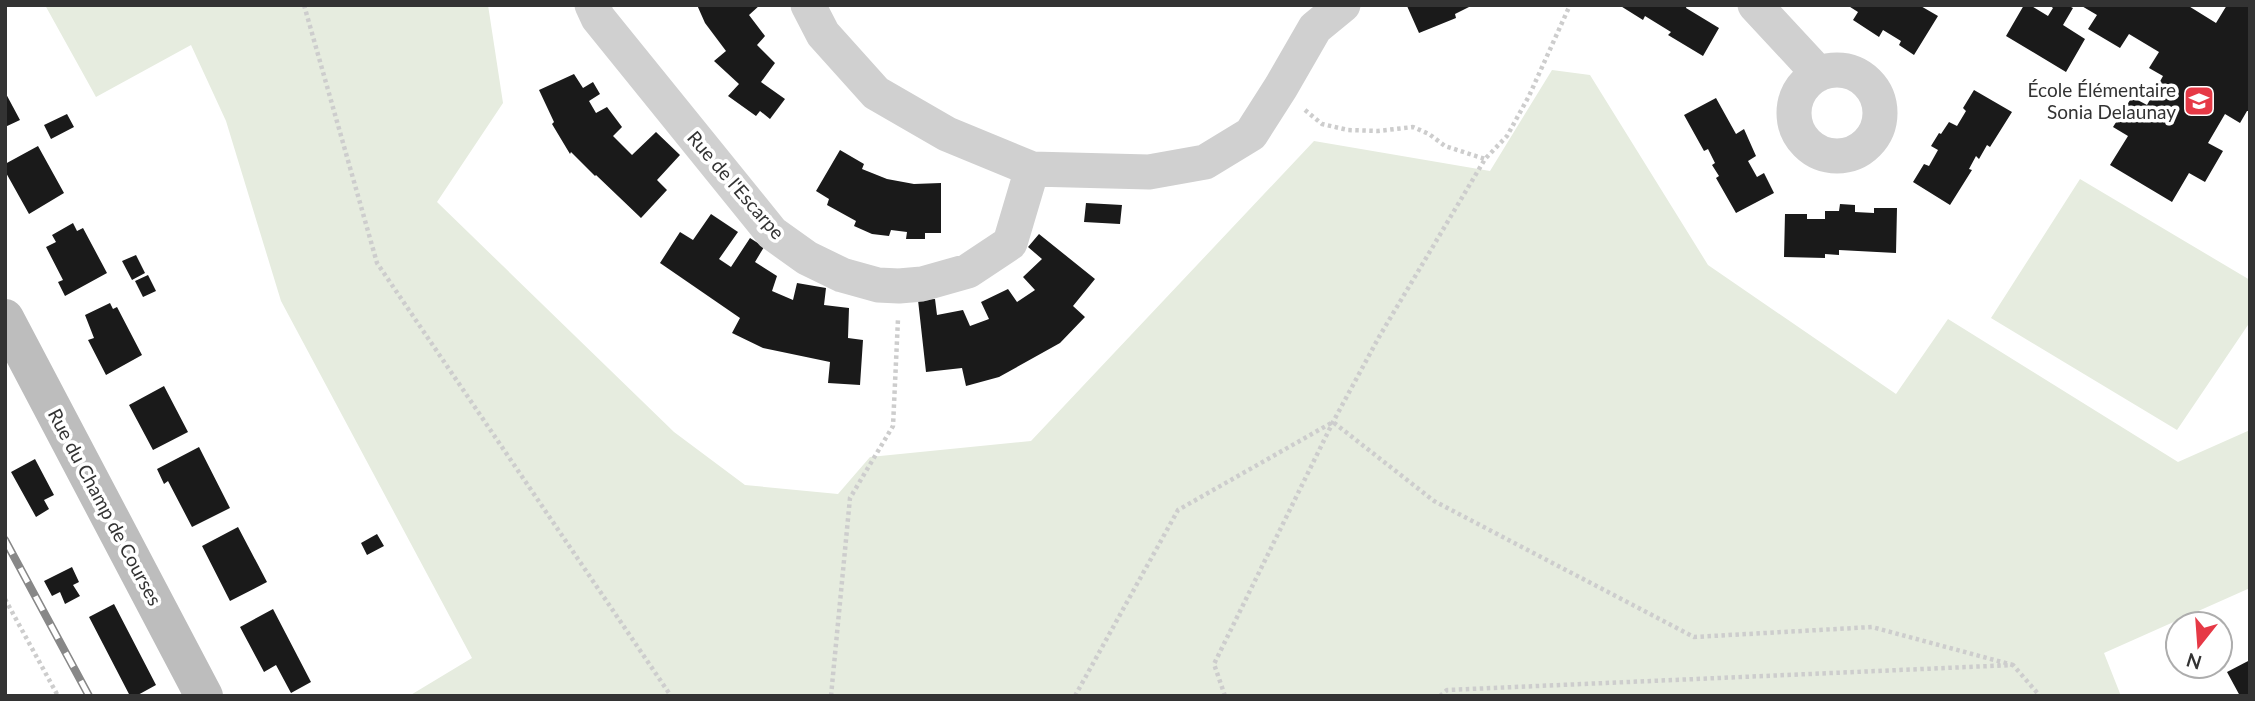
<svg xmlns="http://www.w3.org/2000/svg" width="2255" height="701" font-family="Lato,sans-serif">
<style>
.green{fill:#e6ecdf}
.building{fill:#1a1a1a}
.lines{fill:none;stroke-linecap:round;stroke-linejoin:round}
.path{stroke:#cdcdcd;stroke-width:4.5;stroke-dasharray:3.5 3.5;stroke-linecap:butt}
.street{stroke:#d0d0d0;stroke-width:35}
.secondary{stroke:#bdbdbd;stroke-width:38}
.rail-casing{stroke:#888;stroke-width:8}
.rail{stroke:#fff;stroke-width:5;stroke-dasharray:16;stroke-linecap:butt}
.labels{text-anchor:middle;stroke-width:7;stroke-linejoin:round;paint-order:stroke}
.poi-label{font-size:19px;fill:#333;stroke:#fff;text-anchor:end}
.street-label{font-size:19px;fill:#333;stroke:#fff}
</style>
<rect width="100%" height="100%" fill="#fff"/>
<path class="green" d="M45,5h443l15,98 -66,99 237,230 71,53 93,9 32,-37 161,-16 283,-300 176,30 62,-101 38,5 118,190 188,129 52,-75 230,143 72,-32v158l-146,65 17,43h-1712l63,-38 -191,-357 -55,-180 -35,-76 -95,52z
M2080,179l170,101v42l-73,108 -186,-112z"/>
<path class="building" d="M697,5h63l-11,10 16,21 -8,9 18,18 -14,19 24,17 -15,20 -10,-8 -4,5 -28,-20 11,-12 -25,-23 12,-10 -21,-28z
M1473,5l-18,9 1,4 -37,15 -12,-27z
M1619,5h68l-1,3 33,20 -16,28 -35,-21 3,-3 -26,-16 -2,4z
M1847,5h72l19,11 -24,39 -15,-10 2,-4 -18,-11 -4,7 -26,-17 5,-8z
M2024,5h6l18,11 5,-8 -4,-3h18l6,3 -10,17 22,14 -19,33 -60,-36z
M2080,5h107l29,18 11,-18h23v106h-3l-7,12 -15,-9 -17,29 15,8 -18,31 -16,-9 -17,29 -62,-37 18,-29 -15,-9 19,-30 15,8 16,-29 -14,-8 10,-16 -30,-18 -9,14 -32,-19 9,-14z
M574,74l9,14 10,-6 7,12 -11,7 7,12 11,-6 15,20 -9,9 19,19 24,-23 24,23 -23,25 10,10 -26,28 -45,-43 -1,1 -24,-24 -1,2 -18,-30 2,-2 -15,-32z
M1974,90l38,22 -22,35 -3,-2 -8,14 -3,-3 -7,13 3,1 -22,35 -37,-23 11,-18 5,2 9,-16 -7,-4 8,-13 2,1 8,-12 8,4 9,-15 -3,-3z
M5,92l15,28 -15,7z
M1716,98l20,36 8,-5 12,27 -8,5 9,16 7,-4 10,20 -38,20 -20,-35 3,-2 -7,-11 3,-2 -7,-14 -4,2 -20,-36z
M67,114l7,13 -23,12 -7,-14z
M38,146l26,47 -35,21 -24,-43v-7z
M840,150l24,14 -2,5 25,10 27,5 27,-1v50h-16v6h-19l1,-7 -16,-2 -2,6 -17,-2 -18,-8 2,-5 -29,-16 2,-6 -13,-8z
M1086,203l36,2 -2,19 -36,-2z
M1840,204l15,1v7l19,1v-5h23l-1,45 -57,-3v5l-14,-1v4l-41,-1 1,-43h22v5h18v-8h14z
M711,214l27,18 -19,27 12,8 19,-29 14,9 -9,15 22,14 -5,15 21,9 4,-17 29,5 -2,17 25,3 -1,30 15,2 -3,45 -32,-2 2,-21 -67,-14 -31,-15 8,-15 -80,-55 20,-31 13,8z
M73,223l4,8 6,-3 24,45 -42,23 -7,-14 5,-2 -17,-33 10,-5 -4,-7z
M1039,234l56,45 -22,27 12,11 -25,26 -61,34 -33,9 -4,-18 -36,4 -8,-72 17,-1 2,16 26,-5 7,16 19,-7 -8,-17 27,-13 9,13 18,-12 -12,-13 19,-18 -14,-12z
M136,255l9,18 -13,7 -10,-19z
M148,275l8,16 -13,6 -8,-16z
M110,303l3,6 4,-2 25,48 -36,20 -18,-35 6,-2 -9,-23z
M164,386l24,46 -35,18 -24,-45z
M199,447l31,61 -38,19 -24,-46 -4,3 -7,-15z
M35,459l19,36 -10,5 5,9 -13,8 -25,-45z
M238,527l29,55 -37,19 -28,-55z
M377,534l7,12 -17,9 -6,-12z
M72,567l7,15 -6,3 7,11 -15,8 -5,-12 -8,4 -8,-15z
M114,604l42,81 -20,11h-6l-41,-79z
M273,609l38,73 -20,11 -15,-28 -12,7 -24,-45z
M2250,660v36h-10l-13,-24z"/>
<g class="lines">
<path class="path" d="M304,5l73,258 294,433
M1305,110l17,14 26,6 30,1 35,-4 16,7 16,12 40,13
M5,599l53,97
M831,696l19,-198 43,-72 5,-107
M1075,696l103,-186 155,-88 101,79 260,136 178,-10 141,38
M1225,696l-11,-32 119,-242 46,-85 106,-178 22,-23 22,-40 41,-91
M1440,696l7,-6 566,-25 27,31"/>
<path class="street" d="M592,5l6,13 174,215 35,25 35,17 36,10 21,1 23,-2 46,-13 42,-28 22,-74
M808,5l15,29 53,59 71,41 85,35 117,3 56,-10 46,-28 30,-47 34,-59 28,-23
M1755,5l64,69
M1794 113a43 43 0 1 1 86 0a43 43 0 1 1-86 0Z"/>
<path class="secondary" d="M5,318l199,378"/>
<g class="rail-casing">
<path id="rail" d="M5,540l84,156"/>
</g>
<use href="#rail" class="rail"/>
</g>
<defs>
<g id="school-square" transform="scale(1.575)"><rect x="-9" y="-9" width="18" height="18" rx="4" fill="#e63946" stroke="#fff"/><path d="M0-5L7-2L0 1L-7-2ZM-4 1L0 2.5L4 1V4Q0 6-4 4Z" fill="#fff"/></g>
</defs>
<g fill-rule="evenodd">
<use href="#school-square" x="2199" y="101"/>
</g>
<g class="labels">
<g class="poi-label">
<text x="2176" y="97">École Élémentaire<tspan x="2176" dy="22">Sonia Delaunay</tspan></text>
</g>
<g class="street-label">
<text transform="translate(736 185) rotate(49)" y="7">Rue de l'Escarpe</text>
<text transform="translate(105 507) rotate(62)" y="7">Rue du Champ de Courses</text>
</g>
</g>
<rect width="2255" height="701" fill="none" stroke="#333333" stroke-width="14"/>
<g transform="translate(2199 645) rotate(197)"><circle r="33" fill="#ffffff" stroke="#adadad" stroke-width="2"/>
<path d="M0-5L12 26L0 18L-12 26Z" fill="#e63946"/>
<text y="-10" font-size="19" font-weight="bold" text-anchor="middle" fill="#333333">N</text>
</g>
</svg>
